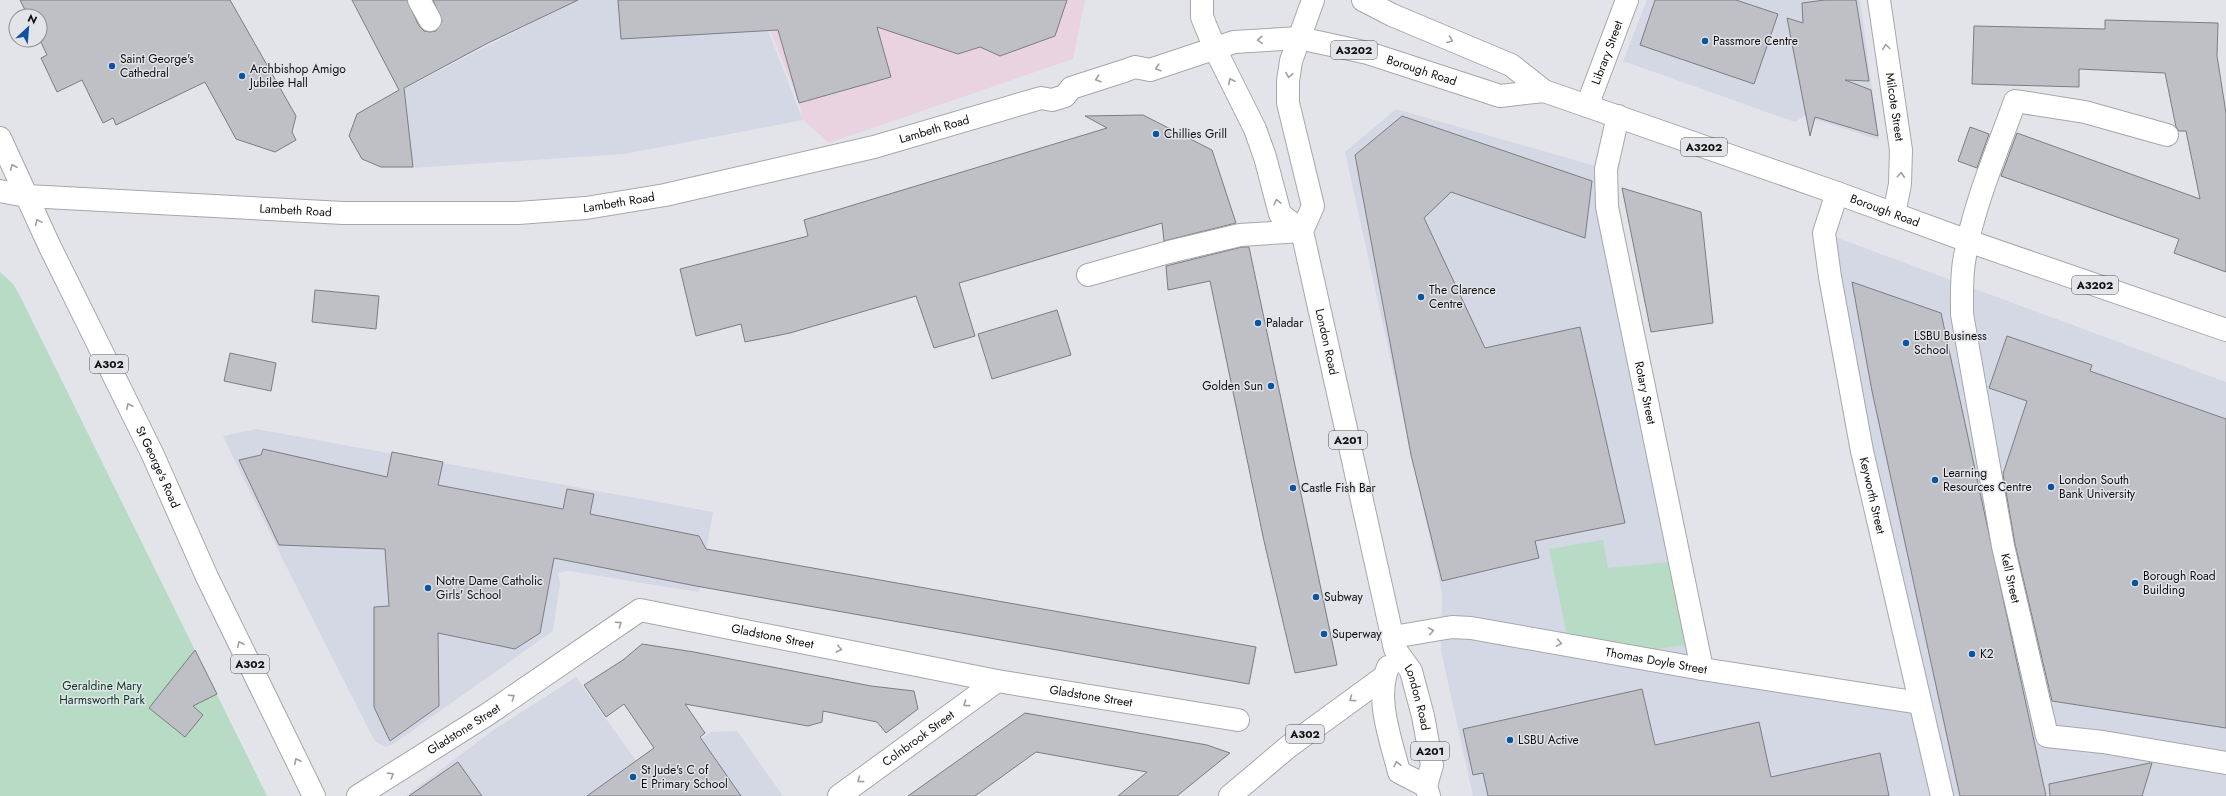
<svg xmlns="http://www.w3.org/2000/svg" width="2226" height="796" font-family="Jost,sans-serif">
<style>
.commercial{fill:#ead3e0}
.built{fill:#d3d8e4}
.green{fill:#b7dbc5}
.building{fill:#bec0c5;stroke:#7b7d81}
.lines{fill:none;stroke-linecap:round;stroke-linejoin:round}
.minor-casing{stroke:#a5a7ab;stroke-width:24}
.major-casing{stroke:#a5a7ab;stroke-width:24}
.minor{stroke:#fff;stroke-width:22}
.major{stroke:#fff;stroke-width:22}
.oneway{stroke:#9e9f9f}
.poi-dot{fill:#0c54a3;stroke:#e3e4e9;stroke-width:1.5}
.labels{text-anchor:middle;stroke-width:3;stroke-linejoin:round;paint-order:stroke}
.shield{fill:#e3e4e9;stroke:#4d4e50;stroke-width:1}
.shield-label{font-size:11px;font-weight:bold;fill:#0d0e0f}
.poi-label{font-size:12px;fill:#0d0e0f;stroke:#e3e4e9;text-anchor:start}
.street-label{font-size:12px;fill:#0d0e0f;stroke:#e3e4e9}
.park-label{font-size:12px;fill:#073721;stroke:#e3e4e9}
</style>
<rect width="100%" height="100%" fill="#e3e4e9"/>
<path class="commercial" d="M758,0h327l-12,59 -244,84 -26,-23 -4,-17z"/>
<path class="built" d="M550,0h206l47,120 -179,34 -212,14 -6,-61 -6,-16 155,-80z
M1647,0h213l19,140 -75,-24 -9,6 -172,-61z
M1396,109l210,60 96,500 218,34 -96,-470 402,149v414h-753l-32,-145 1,-58 -97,-441z
M256,429l457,83 -14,80 -131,-21 -10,2 2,11 -7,47 -161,114 -6,2 -9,-4 -4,-5 -90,-178 -60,-124z
M576,677l71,99 64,-44 26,-1 46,65h-377l86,-65z"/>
<path class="green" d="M0,272l13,12 7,12 247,500h-267z
M1603,540l5,28 61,-6 18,83 -41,5 -79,-15 -18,-86z"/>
<path class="building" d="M20,0h210l66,116 -4,16 4,8 -21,12 -39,-13 -31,-57 -89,43 -3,-7 -10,5 -21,-43 -25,12 -16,-34 6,-3 -7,-15v-24h-12z
M352,0h55l12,26 5,5 6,1 6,-1 6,-10 -9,-21h145l-92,44 -82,44 9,79h-32l-19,-8 -13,-23 8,-22 42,-24z
M618,0h449l-12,36 -55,20 -20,-9 -22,7 -81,-27 14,50 -92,26 -21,-73 -157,9z
M1655,0h81l42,14 -24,70 -114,-39z
M1825,0h31l13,81 -24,-1 26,10 7,46 -63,-19 -5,19 -23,-118 16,5 -1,-20z
M2105,20l113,3 -1,33 9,57v159l-52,-19 5,-14 -178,-63 16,-43 183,66 -14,-68h-7l-3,-4 -11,-54 -86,-4v18l-107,-3 2,-58 131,3z
M1143,115l69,35 24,73 -72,18 -2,-18 -203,60 16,53 -41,12 -18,-52 -126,37 -45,9 -4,-18 -45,12 -16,-67 128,-33 -4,-16 303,-92 -22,-12z
M1402,116l190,65 -7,57 -134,-46 -27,26 61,130 95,-21 45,196 -90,18 4,17 -97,23 -31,-126 -56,-300z
M1970,127l19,7 -12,34 -19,-7z
M1622,188l79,24 12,111 -62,9z
M1242,247h7l88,418 -42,8 -31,-132 -54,-260 -42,9 -2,-24z
M1852,282l89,31 105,483h-86l-88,-405z
M315,290l64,6 -3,33 -64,-7z
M1057,310l14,45 -79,24 -14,-45z
M2007,336l85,29 -2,6 136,48v309l-174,-27 -37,-157 -12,-70 24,-73 -38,-13z
M230,353l46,10 -5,28 -47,-10z
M263,449l124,28 5,-25 51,10 -5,23 125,24 4,-20 27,5 -4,20 109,22 7,13 550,98 -7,37 -553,-98 -142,-28 -14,75 -25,16 -77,-16 1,73 -49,35 -16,-34v-100l15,-1 -4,-57 -106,-4 -40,-85 22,-5z
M642,644l52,8 177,34 43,5 4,18 -32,24 -9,-11 -54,-11 -1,11 -14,4 -123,-22 20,29 -5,4 41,59h-154l67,-48 -30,-44 -18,13 -22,-32 39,-25z
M195,650l22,44 -24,12 10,9 -18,22 -36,-29z
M1642,689l13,56 104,-23 12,55 109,-24 9,43h-401l-5,-23 -10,2 -10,-46z
M1025,713l182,32 23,8 -53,43h-59l29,-24 -111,-20 -61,44h-67z
M458,762l24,34h-73z
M2150,763h2l-10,33h-92l-1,-12z"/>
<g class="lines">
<g class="minor-casing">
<g id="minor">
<path d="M419,0l11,20"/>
<path id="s1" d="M1879,0l22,150 -1,34 -6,30"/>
<path id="s2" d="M1587,106l40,-106"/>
<path id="s3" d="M1618,116l-12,53 1,38 95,462"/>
<path id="s4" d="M2167,135l-82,-23 -70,-11c-18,51 -41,102 -50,155 -4,19 -3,39 -3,58l41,232 44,190 56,6 123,21"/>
<path id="s5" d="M1837,193l-13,40 6,44 32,174 80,345"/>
<path id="s6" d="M27,196l316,17h175l68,-5 79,-13 209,-48 167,-49 11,2 13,-4 6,-8 53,-17 11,-4 15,3 84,-28 65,-4"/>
<path d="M1088,275l81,-23 71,-17 62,-4"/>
<path id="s7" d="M1393,637l59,-10 19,1 231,41 218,34"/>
<path id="s8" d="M358,796l130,-82 152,-104 357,71 241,39"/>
<path id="s9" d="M839,796l158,-115"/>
</g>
</g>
<g class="major-casing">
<g id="major">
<path d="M1202,0v17l13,32 40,80 10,28 15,57 22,17"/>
<path id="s10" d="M1313,0l-22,61 -3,20v22l25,103 -11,25 93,418 16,22 12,45 9,49 -6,21 3,10"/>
<path id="s11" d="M1363,0l29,15 119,50 33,26 293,102 131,48 258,89"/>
<path id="s12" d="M1299,38l69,15 132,43 44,-5"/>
<path id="s13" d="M0,138l50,109 102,206 55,124 107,219"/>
<path d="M0,191l27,5"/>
<path d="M1388,667c-13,32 3,73 11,105l27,14"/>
<path d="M1230,796l58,-49 96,-70"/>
</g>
</g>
<use href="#minor" class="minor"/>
<use href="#major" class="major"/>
</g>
<defs><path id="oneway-chevron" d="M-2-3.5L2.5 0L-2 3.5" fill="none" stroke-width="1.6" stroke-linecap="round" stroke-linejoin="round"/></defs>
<g class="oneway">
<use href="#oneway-chevron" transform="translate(1260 40) rotate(176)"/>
<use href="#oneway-chevron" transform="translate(1450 40) rotate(22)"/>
<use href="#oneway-chevron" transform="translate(1886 47) rotate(-98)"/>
<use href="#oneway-chevron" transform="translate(1158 68) rotate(162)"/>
<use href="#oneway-chevron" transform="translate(1289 75) rotate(99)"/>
<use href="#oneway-chevron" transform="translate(1098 79) rotate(162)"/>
<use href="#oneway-chevron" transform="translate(1231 81) rotate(-117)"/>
<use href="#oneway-chevron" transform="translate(13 167) rotate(-115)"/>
<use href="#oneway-chevron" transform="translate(1901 175) rotate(-85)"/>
<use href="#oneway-chevron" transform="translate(1277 202) rotate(-104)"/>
<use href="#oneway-chevron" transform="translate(38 222) rotate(-114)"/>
<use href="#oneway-chevron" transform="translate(129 406) rotate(-116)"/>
<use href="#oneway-chevron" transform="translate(619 624) rotate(-34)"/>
<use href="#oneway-chevron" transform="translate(1431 631) rotate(-10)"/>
<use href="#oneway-chevron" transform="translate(1559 643) rotate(10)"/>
<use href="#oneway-chevron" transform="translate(240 644) rotate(-116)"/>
<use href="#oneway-chevron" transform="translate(839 649) rotate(11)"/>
<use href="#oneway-chevron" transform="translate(512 697) rotate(-34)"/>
<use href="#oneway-chevron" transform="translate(1352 699) rotate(143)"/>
<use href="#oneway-chevron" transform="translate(966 704) rotate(144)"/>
<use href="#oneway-chevron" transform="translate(297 761) rotate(-116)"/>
<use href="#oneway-chevron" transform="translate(1397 764) rotate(-103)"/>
<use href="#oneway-chevron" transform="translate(391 775) rotate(-32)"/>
<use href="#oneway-chevron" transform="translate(860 780) rotate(144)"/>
</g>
<g class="poi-dot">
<circle cx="1705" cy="41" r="4"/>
<circle cx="112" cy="66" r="4"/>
<circle cx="242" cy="76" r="4"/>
<circle cx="1156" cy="134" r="4"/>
<circle cx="1421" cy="297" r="4"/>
<circle cx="1258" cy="323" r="4"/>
<circle cx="1906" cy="343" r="4"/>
<circle cx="1271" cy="386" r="4"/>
<circle cx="1935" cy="480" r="4"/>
<circle cx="2051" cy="487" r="4"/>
<circle cx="1293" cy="488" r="4"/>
<circle cx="2135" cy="583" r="4"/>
<circle cx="428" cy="588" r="4"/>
<circle cx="1316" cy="597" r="4"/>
<circle cx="1324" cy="634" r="4"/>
<circle cx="1972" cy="654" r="4"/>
<circle cx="1510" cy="740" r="4"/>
<circle cx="633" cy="777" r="4"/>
</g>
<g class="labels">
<g class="shield">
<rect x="1331" y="41" width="46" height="18" rx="3"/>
<rect x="1681" y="138" width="46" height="18" rx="3"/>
<rect x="2072" y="276" width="46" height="18" rx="3"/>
<rect x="90" y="355" width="38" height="18" rx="3"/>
<rect x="1329" y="431" width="38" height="18" rx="3"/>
<rect x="231" y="655" width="38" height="18" rx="3"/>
<rect x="1286" y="725" width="38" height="18" rx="3"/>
<rect x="1411" y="742" width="38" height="18" rx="3"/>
</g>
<g class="shield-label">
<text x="1354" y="54">A3202</text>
<text x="1704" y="151">A3202</text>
<text x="2095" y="289">A3202</text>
<text x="109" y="368">A302</text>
<text x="1348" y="444">A201</text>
<text x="250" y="668">A302</text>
<text x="1305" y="738">A302</text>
<text x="1430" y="755">A201</text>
</g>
<g class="poi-label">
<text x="1713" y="45">Passmore Centre</text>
<text x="120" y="63">Saint George's<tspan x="120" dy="14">Cathedral</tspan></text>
<text x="250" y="73">Archbishop Amigo<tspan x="250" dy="14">Jubilee Hall</tspan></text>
<text x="1164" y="138">Chillies Grill</text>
<text x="1429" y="294">The Clarence<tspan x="1429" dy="14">Centre</tspan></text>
<text x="1266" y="327">Paladar</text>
<text x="1914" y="340">LSBU Business<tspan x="1914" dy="14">School</tspan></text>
<text x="1263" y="390" text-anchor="end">Golden Sun</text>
<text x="1943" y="477">Learning<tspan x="1943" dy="14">Resources Centre</tspan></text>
<text x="2059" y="484">London South<tspan x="2059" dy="14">Bank University</tspan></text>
<text x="1301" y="492">Castle Fish Bar</text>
<text x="2143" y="580">Borough Road<tspan x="2143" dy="14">Building</tspan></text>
<text x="436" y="585">Notre Dame Catholic<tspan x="436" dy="14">Girls' School</tspan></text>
<text x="1324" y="601">Subway</text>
<text x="1332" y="638">Superway</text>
<text x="1980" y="658">K2</text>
<text x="1518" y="744">LSBU Active</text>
<text x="641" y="774">St Jude's C of<tspan x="641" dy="14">E Primary School</tspan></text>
</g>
<g class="street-label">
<text dy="4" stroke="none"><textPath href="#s2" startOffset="57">Library Street</textPath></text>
<text dy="4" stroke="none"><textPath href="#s12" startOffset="127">Borough Road</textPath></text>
<text dy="4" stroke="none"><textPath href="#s1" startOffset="108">Milcote Street</textPath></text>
<text dy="4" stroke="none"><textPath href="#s6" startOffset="917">Lambeth Road</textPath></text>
<text dy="4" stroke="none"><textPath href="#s6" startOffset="593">Lambeth Road</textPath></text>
<text dy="4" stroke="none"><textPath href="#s6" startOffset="269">Lambeth Road</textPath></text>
<text dy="4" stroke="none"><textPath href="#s11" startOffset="565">Borough Road</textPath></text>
<text dy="4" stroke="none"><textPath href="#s10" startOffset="354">London Road</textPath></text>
<text dy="4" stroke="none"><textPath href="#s3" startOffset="282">Rotary Street</textPath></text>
<text dy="4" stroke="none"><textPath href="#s13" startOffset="365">St George's Road</textPath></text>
<text dy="4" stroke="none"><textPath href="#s5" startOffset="309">Keyworth Street</textPath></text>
<text dy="4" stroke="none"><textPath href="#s4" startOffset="646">Kell Street</textPath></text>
<text dy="4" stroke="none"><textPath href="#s8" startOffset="473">Gladstone Street</textPath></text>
<text dy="4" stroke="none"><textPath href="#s7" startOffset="267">Thomas Doyle Street</textPath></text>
<text dy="4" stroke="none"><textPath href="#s8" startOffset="797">Gladstone Street</textPath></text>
<text dy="4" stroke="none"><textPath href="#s10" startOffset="723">London Road</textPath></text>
<text dy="4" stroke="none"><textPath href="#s8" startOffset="125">Gladstone Street</textPath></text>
<text dy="4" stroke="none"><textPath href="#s9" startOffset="98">Colnbrook Street</textPath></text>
</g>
<g class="park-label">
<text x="102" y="690">Geraldine Mary<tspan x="102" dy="14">Harmsworth Park</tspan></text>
</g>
</g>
<g transform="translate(28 28) rotate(26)"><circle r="19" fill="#e3e4e9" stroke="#8d8e92"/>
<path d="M0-3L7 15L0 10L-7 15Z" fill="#0c54a3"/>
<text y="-6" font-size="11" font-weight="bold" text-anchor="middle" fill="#0d0e0f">N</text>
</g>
</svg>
